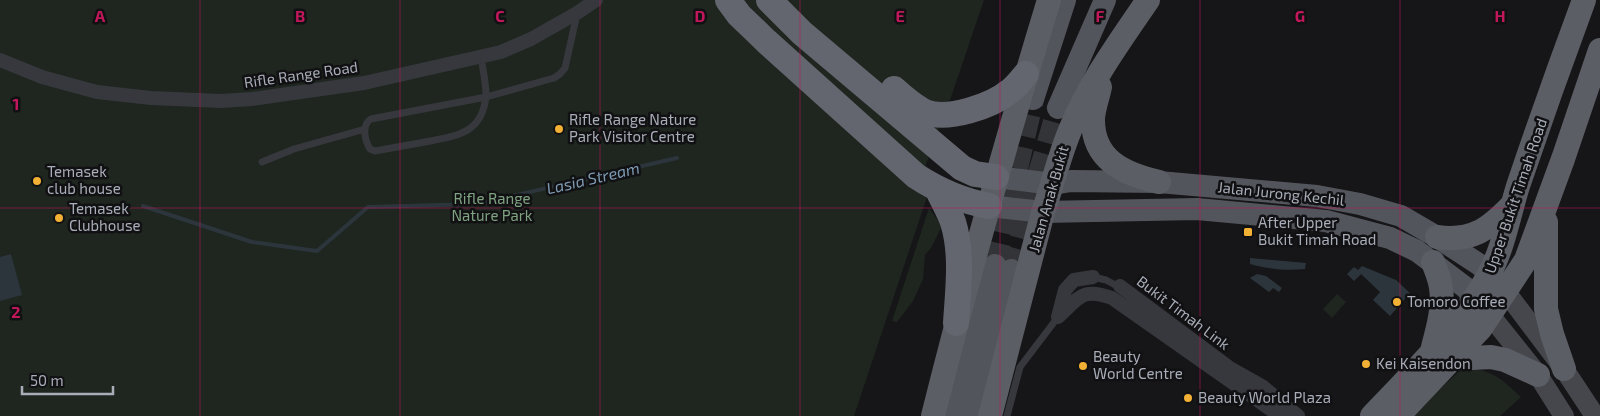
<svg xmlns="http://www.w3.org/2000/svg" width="1600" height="416" font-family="'Exo 2',sans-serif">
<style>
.green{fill:#1e261f}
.water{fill:#2c353c}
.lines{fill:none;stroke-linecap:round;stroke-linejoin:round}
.stream{stroke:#2c353c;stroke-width:4}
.primary-tunnel{stroke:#333438;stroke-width:22;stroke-dasharray:22 11;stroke-linecap:butt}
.service{stroke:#37383d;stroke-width:7}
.minor{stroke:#37383d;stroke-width:14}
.secondary{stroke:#45474d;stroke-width:20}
.primary{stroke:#53555c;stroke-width:22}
.trunk{stroke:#5b5e65;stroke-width:24}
.motorway{stroke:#63666e;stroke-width:26}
.grid{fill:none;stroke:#c2185b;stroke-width:1;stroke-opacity:0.55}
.poi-dot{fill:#f2b134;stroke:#111113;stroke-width:2}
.labels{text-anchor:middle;stroke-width:5;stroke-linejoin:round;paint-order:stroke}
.street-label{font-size:15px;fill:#a8adb8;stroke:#111113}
.poi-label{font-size:15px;fill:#a8adb8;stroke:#111113;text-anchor:start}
.park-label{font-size:15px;fill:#7fa381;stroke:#111113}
.water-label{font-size:16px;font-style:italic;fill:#7f9bb3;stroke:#111113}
.grid-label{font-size:16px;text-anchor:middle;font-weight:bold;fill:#c2185b;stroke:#111113;stroke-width:5;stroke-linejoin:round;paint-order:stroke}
</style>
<rect width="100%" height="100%" fill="#161618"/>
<path class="green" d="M0,0h984l-34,100h-1l-31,87 10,7 -74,222h-854z
M929,208l13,18 -11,22 -6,7 -2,24 -10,22 -16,21 -5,-1z
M1337,294l9,8 -14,16 -9,-9z
M1464,367c29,4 36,10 57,30l-21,19h-90z"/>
<path class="water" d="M11,254l11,41 -22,6v-44z
M1250,258l56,5 -1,6c-20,2 -36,0 -55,-5z
M1362,266l34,14 14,13 -20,23 -17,-16 7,-8 -19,-18 -7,7 -7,-7 7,-7 4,3z
M1257,274l9,2 16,12 -3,4 -6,-4 -4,4 -19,-14z"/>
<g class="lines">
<path class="stream" d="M143,206l109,36 65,9 51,-44 110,-3 199,-46"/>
<path class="primary-tunnel" d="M995,265l38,-166
M1011,270l47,-162"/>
<path class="service" d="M481,57c2,13 5,26 5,38 -3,39 -30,41 -61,47 -16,3 -33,6 -50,9l-5,-2c-5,-8 -9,-24 1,-30l115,-22 68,-19 6,-4 5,-6 12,-54
M262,162l32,-13 71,-20
M1093,277l13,3 13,7
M1007,416l13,-49 38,-50"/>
<path class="minor" d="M0,60l42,17 55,15 54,6 70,3 31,-2 112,-16 137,-31 30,-13 46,-26 19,-13
M1120,286l110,82 32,18 36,30
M1058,317c21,-19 24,-30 54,-19l168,118
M1058,317l7,-27 9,-10 19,-3"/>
<path class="secondary" d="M1506,292l58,77 31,47
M1490,315l48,60 26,41"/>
<path class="primary" d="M1033,99l32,-99
M1058,108l47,-108
M996,177l57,7 18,-3 88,1 158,14 43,8 41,12 36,21 43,28 21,21
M989,206l54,6 154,-3 129,12 64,17 27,13 49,37 21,24
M952,416l43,-151
M973,416l38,-146"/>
<path class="trunk" d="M1100,87c-2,10 -6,20 -7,31 -1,42 31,56 66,64
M1546,222v87l6,25 12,35
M1437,237c35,5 52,-8 75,-32
M1433,262c3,8 7,17 8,26 3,19 -3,40 -8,59
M1452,359l39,-2 14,3 33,15
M933,416c35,-140 74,-278 116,-416
M990,416l53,-204c10,-28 16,-56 28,-84 19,-46 49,-87 77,-128
M1372,416c40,-42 88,-89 116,-140 15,-26 21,-61 30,-90 21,-62 43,-124 66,-186
M1398,416l83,-88 45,-68 37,-101 37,-109"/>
<path class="motorway" d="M728,0l11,15 27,26 150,135c23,15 46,25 73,30
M769,0l33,33 160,135 13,6 21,3
M894,89c9,8 20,18 31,23 23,9 67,-6 85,-21 6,-4 11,-11 16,-17
M938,190c5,11 11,21 15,32 10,32 5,69 3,101"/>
</g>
<path class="grid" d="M200,0v416M400,0v416M600,0v416M800,0v416M1000,0v416M1200,0v416M1400,0v416M0,208h1600"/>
<g class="poi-dot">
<circle cx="559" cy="129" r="5"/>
<circle cx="37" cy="181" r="5"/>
<circle cx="59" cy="218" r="5"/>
<rect x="1243" y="227" width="10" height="10" rx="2.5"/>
<circle cx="1397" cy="302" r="5"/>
<circle cx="1366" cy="364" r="5"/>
<circle cx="1083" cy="366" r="5"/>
<circle cx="1188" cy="398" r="5"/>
</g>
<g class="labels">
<g class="street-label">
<text transform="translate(301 75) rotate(-8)" y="5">Rifle Range Road</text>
<text transform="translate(1281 194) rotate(6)" y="5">Jalan Jurong Kechil</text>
<text transform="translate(1516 196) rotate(-71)" y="5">Upper Bukit Timah Road</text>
<text transform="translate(1049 199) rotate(-74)" y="5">Jalan Anak Bukit</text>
<text transform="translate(1183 313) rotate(37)" y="5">Bukit Timah Link</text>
</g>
<g class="poi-label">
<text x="569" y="125">Rifle Range Nature<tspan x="569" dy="17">Park Visitor Centre</tspan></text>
<text x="47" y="177">Temasek<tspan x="47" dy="17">club house</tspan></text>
<text x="69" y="214">Temasek<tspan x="69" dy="17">Clubhouse</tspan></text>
<text x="1258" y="228">After Upper<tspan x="1258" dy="17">Bukit Timah Road</tspan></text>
<text x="1407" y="307">Tomoro Coffee</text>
<text x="1093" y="362">Beauty<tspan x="1093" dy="17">World Centre</tspan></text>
<text x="1376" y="369">Kei Kaisendon</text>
<text x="1198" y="403">Beauty World Plaza</text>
</g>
<g class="park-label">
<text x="492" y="204">Rifle Range<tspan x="492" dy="17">Nature Park</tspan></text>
</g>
<g class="water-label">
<text transform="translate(593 178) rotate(-13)" y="6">Lasia Stream</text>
</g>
</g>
<g class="grid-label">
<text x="100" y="22">A</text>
<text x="300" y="22">B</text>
<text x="500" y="22">C</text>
<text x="700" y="22">D</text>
<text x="900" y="22">E</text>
<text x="1100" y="22">F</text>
<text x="1300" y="22">G</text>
<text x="1500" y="22">H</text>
<text x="16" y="110">1</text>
<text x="16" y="318">2</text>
</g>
<path d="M22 386v8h91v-8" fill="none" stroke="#a8adb8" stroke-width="2.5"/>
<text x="30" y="386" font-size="15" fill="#a8adb8" stroke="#111113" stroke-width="4" paint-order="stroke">50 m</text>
</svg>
